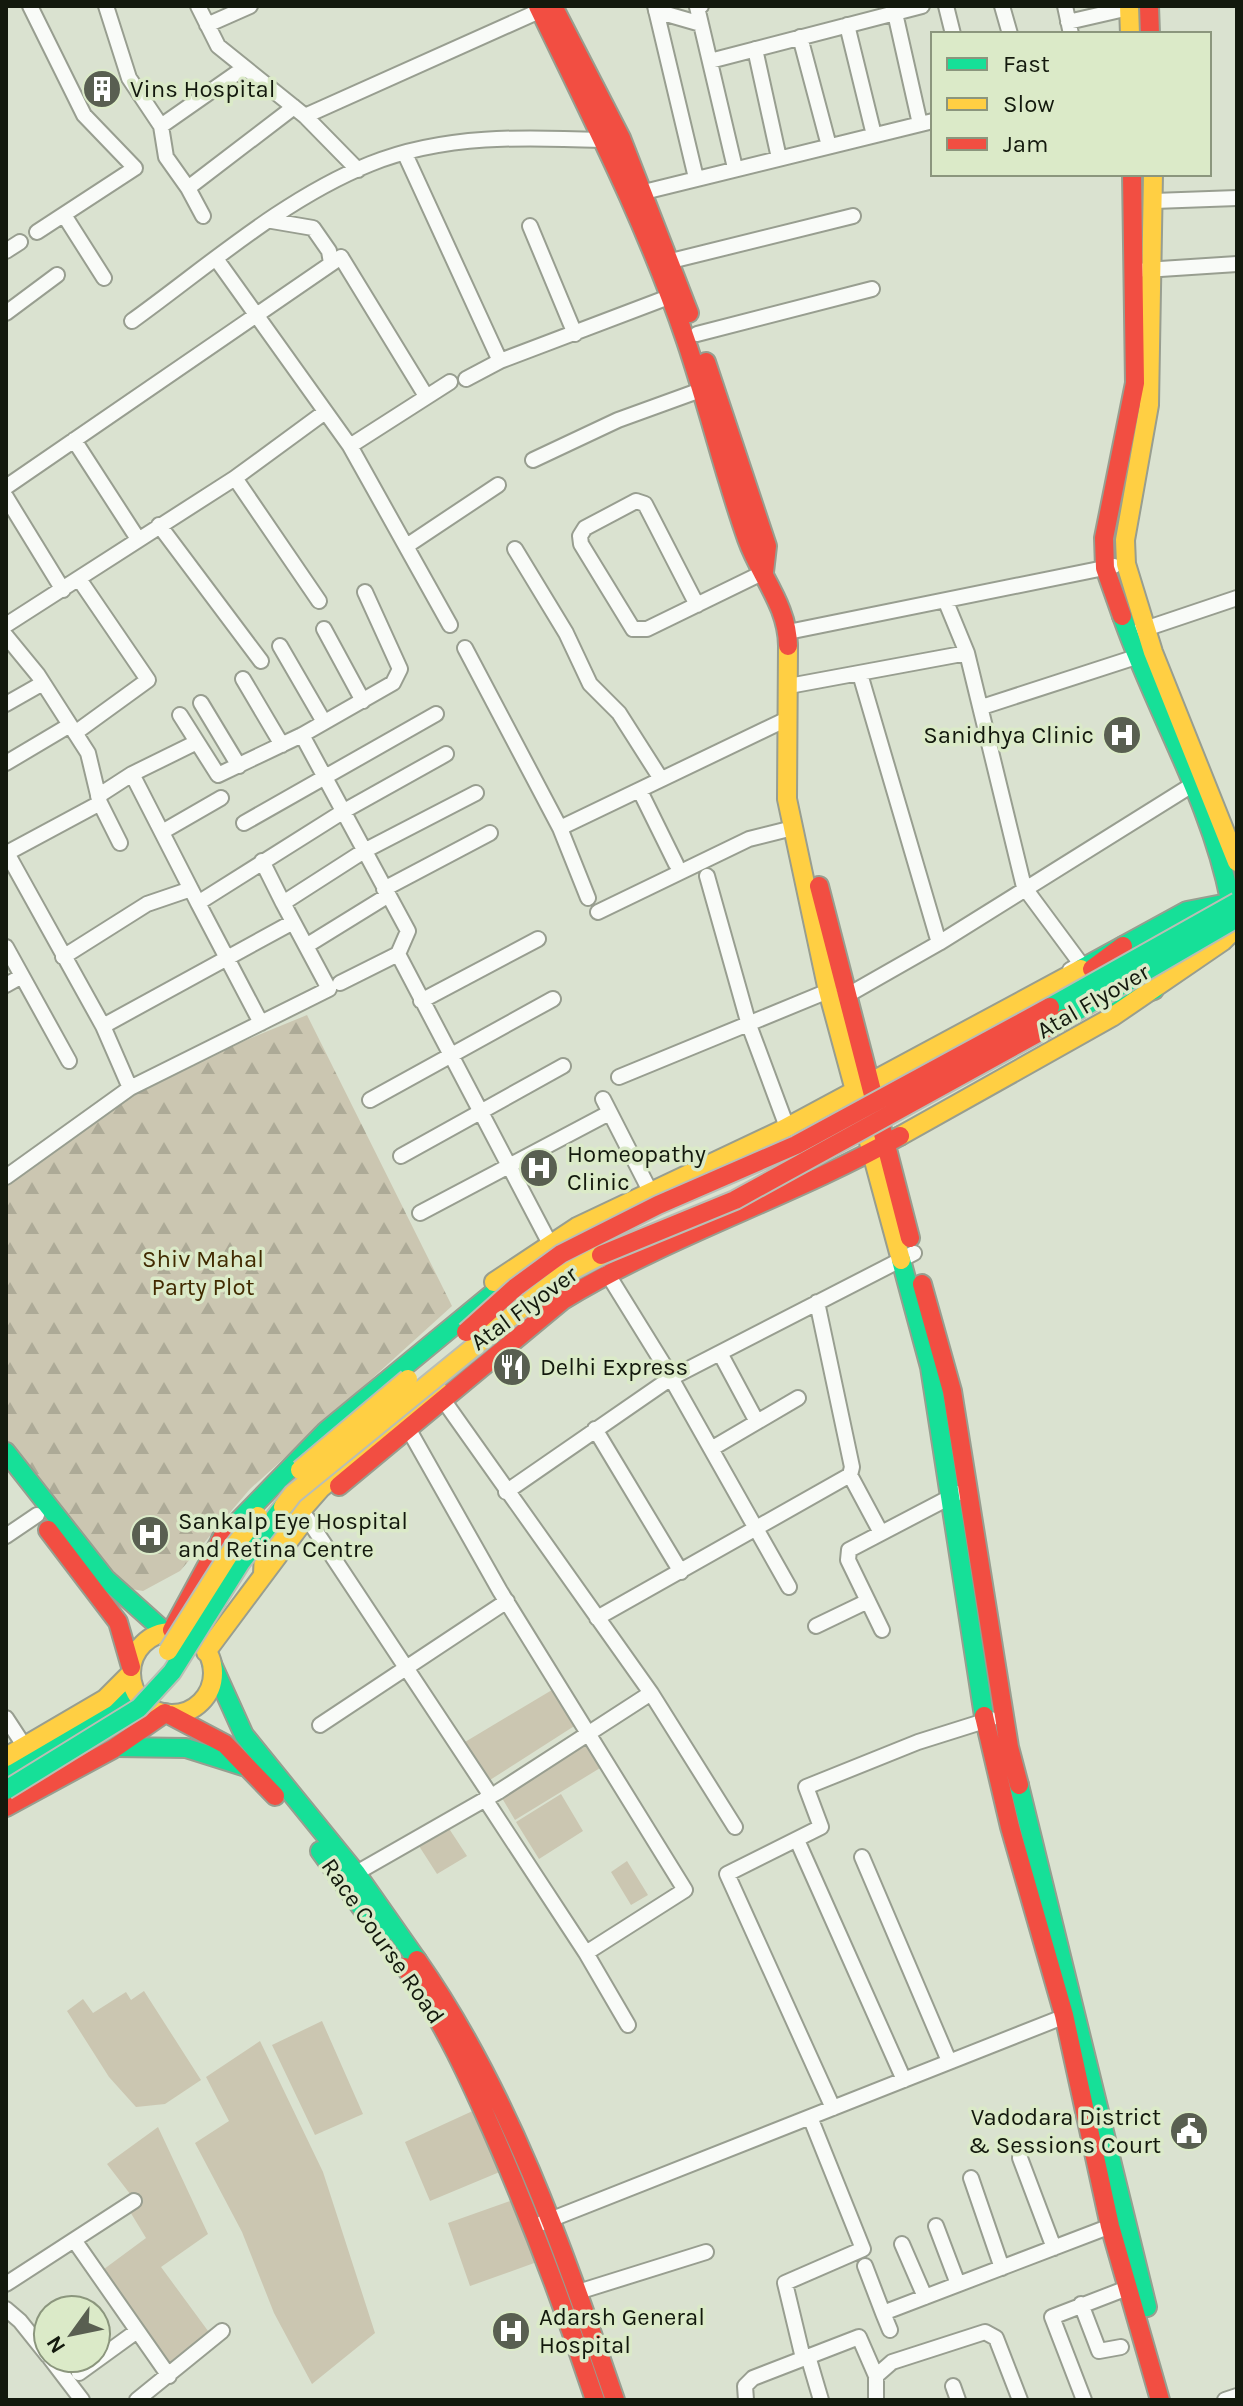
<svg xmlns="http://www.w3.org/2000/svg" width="1243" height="2406" font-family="Karla,sans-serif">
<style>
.grass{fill:#cbc6b1}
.forest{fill:url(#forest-firs)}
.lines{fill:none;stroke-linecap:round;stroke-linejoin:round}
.street-casing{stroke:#989e90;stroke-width:18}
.fast-casing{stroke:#989e90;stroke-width:22}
.slow-casing{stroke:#989e90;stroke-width:22}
.jam-casing{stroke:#989e90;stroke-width:22}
.street{stroke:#f9fbf8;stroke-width:14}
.fast{stroke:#16e098;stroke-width:18}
.slow{stroke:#ffcf43;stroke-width:18}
.jam{stroke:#f24e42;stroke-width:18}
.fast-bridge-casing{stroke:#b9beb5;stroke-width:22;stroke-linecap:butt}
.slow-bridge-casing{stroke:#b9beb5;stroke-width:22;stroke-linecap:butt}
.jam-bridge-casing{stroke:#b9beb5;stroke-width:22;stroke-linecap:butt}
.fast-bridge{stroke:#16e098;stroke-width:18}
.slow-bridge{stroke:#ffcf43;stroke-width:18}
.jam-bridge{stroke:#f24e42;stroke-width:18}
.labels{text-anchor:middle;stroke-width:7;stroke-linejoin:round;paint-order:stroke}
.poi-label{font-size:24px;fill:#13190d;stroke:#dbeac8;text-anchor:start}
.street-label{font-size:24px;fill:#13190d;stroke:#dbeac8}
.park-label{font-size:24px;fill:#412a00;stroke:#dbeac8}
</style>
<defs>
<pattern id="forest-firs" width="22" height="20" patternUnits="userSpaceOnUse" patternTransform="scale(2)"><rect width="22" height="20" fill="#cbc6b1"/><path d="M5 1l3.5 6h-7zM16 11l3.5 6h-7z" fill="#adaa97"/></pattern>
</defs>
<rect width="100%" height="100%" fill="#dae2d0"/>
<path class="grass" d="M557,1687l22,36 -89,57 -25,-38z
M587,1735l18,30 -90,55 -16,-27z
M561,1794l22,37 -44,28 -23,-37z
M448,1827l19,29 -30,18 -18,-28z
M627,1861l21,34 -17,10 -20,-33z
M144,1991l57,89 -36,24 -29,3 -27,-30 -42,-66 16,-12 10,14 33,-21 5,8z
M322,2021l41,93 -48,21 -43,-90z
M260,2041l63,131 52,161 -63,51 -38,-71 -32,-81 -47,-89 34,-22 -23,-44z
M477,2109l25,62 -72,30 -25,-59z
M158,2127l50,107 -47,33 50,68 -42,35 -69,-98 46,-34 -17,-28 8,-7 -30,-39z
M513,2200l24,62 -67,24 -22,-63z"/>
<path class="forest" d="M307,1015l145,291 -202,183 -70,82 -37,20 -46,-8 -91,-122v-284l124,-89z"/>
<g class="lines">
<g class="street-casing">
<path id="street" d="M30,6l54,109 51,53 -98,64
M106,6l23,72 32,48 5,31 22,31 106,-81
M198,6l20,40 87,70 53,54
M655,6l41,172
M701,6l-4,1 38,161
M946,6l7,28
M1002,6l8,28
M1065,6l6,28
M656,11l45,13
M895,13l25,111
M1068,22l61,-14
M207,25l43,-19
M847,25l27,110
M800,37l29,109
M755,49l24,109
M710,61l212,-55
M305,116l241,-108
M161,126l83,-58
M405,154l95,207
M188,188l15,28
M644,192l289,-71
M1154,201l83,-3
M64,215l40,63
M272,221l41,7 16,23 2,12
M530,226l45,108
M6,251l14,-9
M217,260l133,186 100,179
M671,261l182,-45
M1145,270l92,-6
M6,313l51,-38
M132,321c75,-54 151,-122 238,-157 74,-30 155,-27 233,-24
M697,334l175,-45
M466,379l34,-18 174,-66
M74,440l64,99
M350,446l100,-64
M533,460l85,-40 91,-33
M235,478l84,123
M6,487l335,-230 85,139
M6,497l57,93
M159,525l102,136
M408,545l90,-60
M515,549l51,84 24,51 29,29 42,66
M946,602l21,51 57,234 57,77 -11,6
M697,605l-52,-101 -9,-3 -51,27 -5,8 1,8 52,85h14l117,-57
M6,625l229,-147 90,-66
M324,629l39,72
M1139,631l98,-33
M788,632l326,-66
M6,636l32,39 50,78 12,50 20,40
M280,646l44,76
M465,648l95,180 28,70
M860,674l79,269
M243,679l39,66
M789,686l178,-33
M201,703l38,63
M6,704l37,-21
M982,707l154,-50
M180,715l38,60 84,-40 91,-52 7,-14 -35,-77
M75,733l73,-53 -69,-101
M302,735l106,196 -10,23 -58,29
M6,763l64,-38
M132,774l63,-31
M640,791l36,73
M98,796l34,-22 66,129 146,-92 102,-57
M100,803l-93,50 96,173 27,62
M244,823l192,-109
M560,828l227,-109
M162,832l59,-34
M262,861l21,42
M707,876l42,149 38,102
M384,889l106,-56
M198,903l63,120
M598,912l151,-73 44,-11
M306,946l81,-50
M6,947l63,114
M398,954l151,288
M63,957l84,-53 44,-15
M6,985l16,-9
M846,996l93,-53 253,-158
M421,1001l117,-62
M103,1026l190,-104
M619,1077l214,-88
M603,1099l47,92
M370,1100l183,-101
M401,1156l162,-90
M6,1177l124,-89 199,-99 -46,-86 81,-52 112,-58
M420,1213l189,-100
M607,1273l65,105
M720,1353l37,69
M671,1378l118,209
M444,1401l207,292 84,134
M595,1429l86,143
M409,1430l91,161 185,299 -99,63
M711,1449l87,-51
M850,1475l30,56
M506,1492l165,-114 243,-125
M307,1518l184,278
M6,1536l31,-21
M597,1618l253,-143 2,-8 -35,-165
M816,1626l52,-25
M882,1630l-34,-70 1,-10 109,-57
M6,1718l17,26
M320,1725l187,-124
M485,1799l101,154 42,72
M797,1840l107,240
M862,1857l87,204
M351,1876l147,-84 153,-99
M833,2108l-106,-234 94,-47 -15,-40 112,-45 73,-23
M1020,2158l34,90
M971,2178l31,90
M542,2223l531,-210
M936,2226l22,58
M74,2240l95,136
M902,2244l23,53
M865,2266l18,47
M6,2284l128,-83
M578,2292l128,-40
M1081,2304l18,47 22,-4
M6,2309l14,12 28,35
M890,2330l-7,-17 233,-89
M808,2356l13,44
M50,2358l32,42
M803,2358l-18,-75 78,-34 -53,-132
M79,2373l58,-42
M876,2376v24
M953,2386l5,14
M137,2400l85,-69
M746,2400l-1,-14 8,-8 106,-41 17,39 16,-14 93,-30 11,6 24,62
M1084,2400l-32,-83 83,-32
M1225,2400l12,-4"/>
</g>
<g class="fast-casing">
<path id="fast" d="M1122,616c33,95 89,185 108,284
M1081,969l106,-58 41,-8
M1120,1001l34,-11
M901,1260l29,107 54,349
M6,1452l100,127 58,52
M221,1539l105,-108 188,-155
M212,1664l32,71 112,138 61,87
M116,1747l70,1 57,18
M6,1771l92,-52 31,-22
M1019,1785l128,522
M320,1851l62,85"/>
</g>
<g class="slow-casing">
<path id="slow" d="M1129,6l1,28
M1153,174l-4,231 -24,135 1,24 27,88 84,210
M788,646l-1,153 41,192 73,269
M900,1136l212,-119 111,-76 14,-14
M494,1282l83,-55 205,-97 299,-161
M263,1574l1,-21 57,-65 117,-98
M131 1673a41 41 0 1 1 82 0a41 41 0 1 1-82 0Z
M206,1652l94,-126
M6,1757l99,-58 25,-25"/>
</g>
<g class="jam-casing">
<path id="jam" d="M538,6c53,110 109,219 148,335 22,65 38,133 61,198 13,37 41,67 41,107
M553,6l68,132 68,175
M1149,6l1,28
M706,362l61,184 -3,26
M1122,616l-17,-48 -1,-30 31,-155 -3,-209
M819,886l91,352
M1092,969l31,-23
M922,1284l30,107 57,356 10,38
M339,1486l224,-186c107,-65 228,-103 337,-164
M48,1530l70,92 13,45
M172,1630l57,-105
M170,1715l55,29 50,52
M984,1716l26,111 54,188 46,211 50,174
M6,1807l107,-58 52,-36
M417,1960c92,131 146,289 198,440
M405,1967c39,55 66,115 93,177 36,84 68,169 97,256"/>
</g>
<use href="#street" class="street"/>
<use href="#fast" class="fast"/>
<use href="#slow" class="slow"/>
<use href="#jam" class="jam"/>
<g class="fast-bridge-casing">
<path id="fast-bridge" d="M1050,1007l187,-105
M1065,1018l172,-100
M6,1790l133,-82 33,-36 69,-110 42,-55"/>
</g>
<g class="slow-bridge-casing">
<path id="slow-bridge" d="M300,1470l108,-91
M283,1507l10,-13 268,-218 40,-21
M168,1651l67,-106 23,-29"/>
</g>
<g class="jam-bridge-casing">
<path id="jam-bridge" d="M601,1255l134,-55 330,-182
M466,1332l50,-45 45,-33 97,-49 138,-60 254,-138"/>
</g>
<use href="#fast-bridge" class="fast-bridge"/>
<use href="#slow-bridge" class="slow-bridge"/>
<use href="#jam-bridge" class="jam-bridge"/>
</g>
<defs>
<g id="building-disc" transform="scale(2)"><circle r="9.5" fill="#595f51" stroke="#dbeac8"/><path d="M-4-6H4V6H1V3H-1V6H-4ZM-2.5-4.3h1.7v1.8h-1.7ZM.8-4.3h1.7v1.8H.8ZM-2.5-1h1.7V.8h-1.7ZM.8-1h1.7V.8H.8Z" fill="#fff"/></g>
<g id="hospital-disc" transform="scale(2)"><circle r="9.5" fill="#595f51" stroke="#dbeac8"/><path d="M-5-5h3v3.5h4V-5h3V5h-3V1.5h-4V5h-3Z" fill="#fff"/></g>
<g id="restaurant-disc" transform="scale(2)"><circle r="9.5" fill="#595f51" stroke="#dbeac8"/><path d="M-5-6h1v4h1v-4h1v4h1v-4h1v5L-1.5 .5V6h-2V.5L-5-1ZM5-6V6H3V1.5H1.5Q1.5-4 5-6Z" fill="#fff"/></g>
<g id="civic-disc" transform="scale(2)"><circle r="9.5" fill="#595f51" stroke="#dbeac8"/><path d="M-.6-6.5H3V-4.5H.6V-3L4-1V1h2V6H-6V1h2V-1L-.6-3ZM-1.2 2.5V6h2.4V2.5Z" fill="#fff"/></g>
</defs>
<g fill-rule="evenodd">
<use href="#building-disc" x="102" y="89"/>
<use href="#hospital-disc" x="1122" y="735"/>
<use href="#hospital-disc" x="539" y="1168"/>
<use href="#restaurant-disc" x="512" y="1367"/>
<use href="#hospital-disc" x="150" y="1535"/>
<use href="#civic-disc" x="1189" y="2131"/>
<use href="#hospital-disc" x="511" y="2331"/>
</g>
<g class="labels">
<g class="poi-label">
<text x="130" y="97">Vins Hospital</text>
<text x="1094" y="743" text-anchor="end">Sanidhya Clinic</text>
<text x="567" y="1162">Homeopathy<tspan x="567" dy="28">Clinic</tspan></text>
<text x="540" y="1375">Delhi Express</text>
<text x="178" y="1529">Sankalp Eye Hospital<tspan x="178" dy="28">and Retina Centre</tspan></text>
<text x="1161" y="2125" text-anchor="end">Vadodara District<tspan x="1161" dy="28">&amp; Sessions Court</tspan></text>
<text x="539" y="2325">Adarsh General<tspan x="539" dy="28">Hospital</tspan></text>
</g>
<g class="street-label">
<text transform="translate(1093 1001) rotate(-30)" y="8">Atal Flyover</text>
<text transform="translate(524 1308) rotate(-36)" y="8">Atal Flyover</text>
<text transform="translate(383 1941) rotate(55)" y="8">Race Course Road</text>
</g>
<g class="park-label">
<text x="203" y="1267">Shiv Mahal<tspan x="203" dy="28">Party Plot</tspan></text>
</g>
</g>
<rect width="1243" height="2406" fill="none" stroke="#13190d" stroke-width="16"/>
<rect x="931" y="32" width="280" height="144" fill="#dbeac8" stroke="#8b967d" stroke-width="2"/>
<rect x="947" y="58" width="40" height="12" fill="#16e098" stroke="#8b967d" stroke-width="2"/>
<text x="1003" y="72" font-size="24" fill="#13190d">Fast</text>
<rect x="947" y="98" width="40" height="12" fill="#ffcf43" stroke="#8b967d" stroke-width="2"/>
<text x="1003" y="112" font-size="24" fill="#13190d">Slow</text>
<rect x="947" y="138" width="40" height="12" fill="#f24e42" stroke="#8b967d" stroke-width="2"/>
<text x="1003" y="152" font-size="24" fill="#13190d">Jam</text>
<g transform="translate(72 2334) rotate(237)"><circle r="38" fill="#dbeac8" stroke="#8b967d" stroke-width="2"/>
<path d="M0-6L14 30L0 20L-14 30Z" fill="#595f51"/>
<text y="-12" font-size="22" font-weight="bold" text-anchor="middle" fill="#13190d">N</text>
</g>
</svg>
